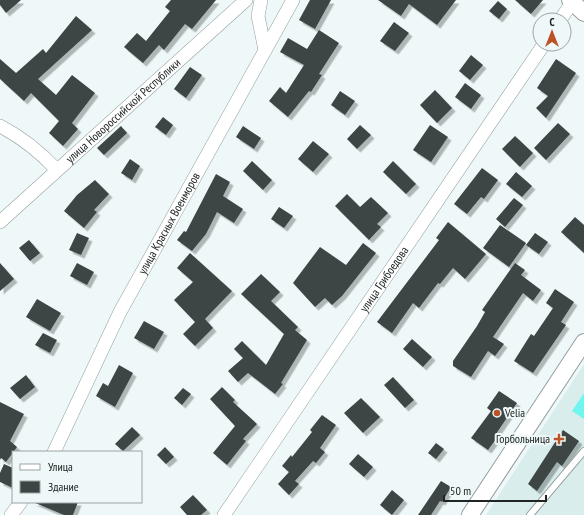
<svg xmlns="http://www.w3.org/2000/svg" width="584" height="515" font-family="'PT Sans Narrow',sans-serif">
<style>
.built{fill:#d9edec}
.green{fill:#70f5f0}
.building{fill:#3c4544;filter:url(#shadow)}
.lines{fill:none;stroke-linecap:round;stroke-linejoin:round}
.service-casing{stroke:#949e9d;stroke-width:8}
.minor-casing{stroke:#949e9d;stroke-width:14}
.tertiary-casing{stroke:#949e9d;stroke-width:18}
.service{stroke:#fff;stroke-width:6}
.minor{stroke:#fff;stroke-width:13}
.tertiary{stroke:#fff;stroke-width:16}
.poi-dot{fill:#ba5428;stroke:#eef8f8;stroke-width:1.5}
.labels{text-anchor:middle;stroke-width:4;stroke-linejoin:round;paint-order:stroke}
.street-label{font-size:12px;fill:#202423;stroke:#eef8f8}
.poi-label{font-size:12px;fill:#202423;stroke:#eef8f8;text-anchor:start}
</style>
<defs>
<filter id="shadow"><feDropShadow dx="3.5" dy="3.5" stdDeviation="0" flood-color="#0004"/></filter>
</defs>
<rect width="100%" height="100%" fill="#eef8f8"/>
<path class="built" d="M584,364v151h-98z"/>
<path class="green" d="M584,393v26l-12,-8z"/>
<path class="building" d="M0,0h21l-15,13 -6,-8z
M171,0h45l-24,29 -7,-5 -21,26 -5,-5 -16,18 -19,-16 13,-14 9,8 24,-30 -5,-4z
M310,0h21l-16,29 -16,-9z
M378,0h78l-19,25 -28,-21 -8,12z
M515,0h28l-12,14z
M498,1l9,8 -8,10 -10,-8z
M76,16l16,14 -54,49 18,16 16,-20 23,18 -23,30 6,6 -15,17 -14,-13 10,-12 -28,-28 -7,8 -24,-22v-20l16,14 27,-24 3,4z
M394,22l15,11 -14,18 -15,-10z
M319,30l20,13 -20,31 3,1 -11,17 -2,-1 -21,26 -19,-16 11,-14 6,6 18,-28 -24,-13 8,-14 19,11z
M471,55l12,10 -13,15 -11,-9z
M556,59l20,14 -30,45 -10,-10 12,-12 -11,-8z
M190,67l12,8 -16,23 -12,-9z
M465,83l16,12 -10,14 -16,-12z
M435,90l17,18 -15,15 -17,-18z
M340,91l15,10 -10,14 -14,-10z
M163,117l10,8 -7,10 -11,-8z
M558,123l12,11 -24,26 -12,-12z
M360,125l11,10 -14,14 -10,-10z
M430,125l18,12 -17,25 -18,-12z
M121,126l6,7 -23,22 -7,-7z
M243,126l18,12 -7,11 -18,-12z
M515,136l18,17 -13,14 -18,-18z
M313,141l16,13 -16,18 -15,-13z
M130,159l10,7 -8,14 -11,-7z
M252,161l20,19 -9,10 -20,-19z
M393,161l23,23 -10,10 -23,-22z
M482,168l16,12 -14,19 -3,-2 -14,17 -13,-10z
M516,172l16,14 -10,11 -16,-13z
M216,174l14,8 -7,14 20,13 -9,14 -17,-11 -11,22 -14,17 -15,-11 7,-9 2,1z
M95,180l14,14 -15,16 3,2 -13,16 -20,-17 13,-16z
M347,194l13,13 11,-10 17,16 -11,11 4,3 -12,13 -34,-34z
M514,198l9,7 -18,22 -9,-8z
M279,207l14,9 -9,12 -13,-9z
M575,217l9,8v28l-23,-21z
M448,222l38,32 -21,25 -12,-11 -13,16 -2,-1 -19,25 -6,-5 -21,30 -15,-11 62,-82 -3,-2z
M500,225l26,18 -17,24 -26,-19z
M77,233l12,5 -8,17 -12,-5z
M535,233l13,9 -9,12 -13,-9z
M29,240l11,13 -10,8 -11,-13z
M363,243l13,10 -34,43 -10,9 -7,-7 -10,9 -22,-24 27,-36 26,18z
M190,253l42,38 -27,28 8,9 -18,18 -12,-12 12,-12 -21,-22 19,-18 -16,-14z
M0,263l14,16 -14,12z
M77,263l17,9 -7,13 -17,-9z
M515,263l10,7 -4,5 20,15 -8,11 -10,-8 -30,44 11,7 -9,12 -7,-5 -17,26 -18,-11v-5l24,-35 8,-14 -3,-2z
M261,274l19,18 -9,9 27,26 -3,3 12,10 -26,43 2,1 -8,10 -27,-21 -10,9 -10,-11 15,-13 -9,-9 8,-8 24,24 18,-31 -43,-40z
M555,289l19,13 -13,20 5,3 -33,48 -19,-12 17,-27 3,2 19,-28 -7,-5z
M37,299l24,14 -11,18 -24,-14z
M144,321l20,11 -10,17 -20,-11z
M43,333l14,7 -7,13 -15,-8z
M412,339l20,18 -9,10 -20,-18z
M119,365l14,8 -18,34 -19,-11 7,-13 5,3z
M26,375l9,12 -15,12 -10,-11z
M393,377l21,23 -9,8 -21,-23z
M222,387l13,13 -2,2 24,22 -14,15 3,2 -19,24 -14,-12 22,-27 -25,-27z
M183,388l8,6 -9,11 -8,-7z
M499,391l18,12 -21,31 3,1 -11,15 -17,-12 20,-27 -4,-3z
M361,398l19,19 -17,16 -19,-20z
M0,402l24,12 -14,27 7,6 -11,15 -5,-4 -1,2z
M322,415l14,10 -16,23 5,4 -9,11 -3,-2 -18,20 4,3 -10,11 -11,-11 11,-12 -7,-6 9,-11 1,2 20,-25 -2,-2z
M132,427l8,8 -17,16 -8,-7z
M563,430l16,11 -17,25 -5,-4 -20,29 -9,-7z
M436,443l8,6 -8,10 -8,-6z
M165,447l9,10 -8,7 -9,-9z
M358,454l15,13 -9,10 -15,-13z
M4,464l9,4v20l-13,-6v-9z
M441,481l10,6 -9,15 -2,-1 -9,14h-13z
M392,490l12,10 -12,15 -12,-10z
M193,495l14,15 -6,5h-14l-7,-8z
M33,502h45l-5,13h-9z"/>
<g class="lines">
<g class="service-casing">
<path id="service" d="M530,515l54,-64"/>
</g>
<g class="minor-casing">
<g id="minor">
<path d="M261,0l-3,16 7,34"/>
<path d="M560,20l14,-20"/>
<path d="M0,126c23,12 40,26 57,44"/>
<path id="s1" d="M0,222l246,-222"/>
<path id="s2" d="M54,452l66,-140 173,-312"/>
<path d="M11,515l10,-13"/>
<path id="s3" d="M224,515l320,-471"/>
</g>
</g>
<g class="tertiary-casing">
<path id="tertiary" d="M570,0l14,13
M470,515l114,-173"/>
</g>
<use href="#service" class="service"/>
<use href="#minor" class="minor"/>
<use href="#tertiary" class="tertiary"/>
</g>
<g class="poi-dot">
<circle cx="497" cy="413" r="4"/>
<path d="M557 433h4v4h4v4h-4v4h-4v-4h-4v-4h4z"/>
</g>
<g class="labels">
<g class="street-label">
<text dy="4" stroke="none"><textPath href="#s1" startOffset="166">улица Новороссийской Республики</textPath></text>
<text dy="4" stroke="none"><textPath href="#s2" startOffset="256">улица Красных Военморов</textPath></text>
<text dy="4" stroke="none"><textPath href="#s3" startOffset="285">улица Грибоедова</textPath></text>
</g>
<g class="poi-label">
<text x="505" y="417">Velia</text>
<text x="550" y="443" text-anchor="end">Горбольница</text>
</g>
</g>
<rect x="12" y="451" width="130" height="52" fill="#eef8f8" stroke="#9ca3a3"/>
<rect x="20" y="464" width="20" height="6" fill="#ffffff" stroke="#9ca3a3"/>
<text x="48" y="471" font-size="12" fill="#202423">Улица</text>
<rect x="20" y="481" width="20" height="12" fill="#3c4544" stroke="#9ca3a3"/>
<text x="48" y="491" font-size="12" fill="#202423">Здание</text>
<g transform="translate(552 32)"><circle r="19" fill="#eef8f8" stroke="#9ca3a3"/>
<path d="M0-3L7 15L0 10L-7 15Z" fill="#ba5428"/>
<text y="-6" font-size="11" font-weight="bold" text-anchor="middle" fill="#202423">С</text>
</g>
<path d="M444 495v6h102v-6" fill="none" stroke="#202423" stroke-width="2"/>
<text x="450" y="495" font-size="12" fill="#202423" stroke="#eef8f8" stroke-width="3" paint-order="stroke">50 m</text>
</svg>
